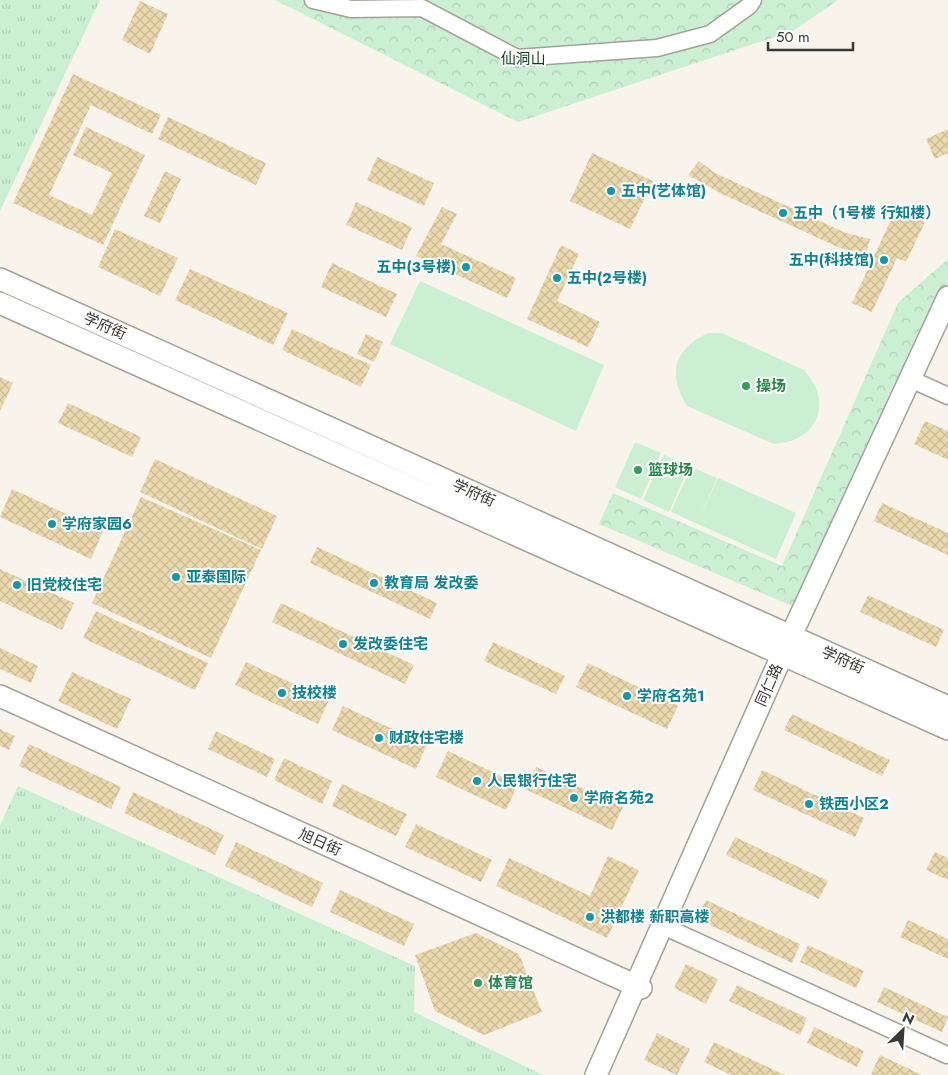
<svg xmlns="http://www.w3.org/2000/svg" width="948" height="1075" font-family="Jost,'Noto Sans SC',sans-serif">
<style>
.forest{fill:url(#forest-crowns)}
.park{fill:url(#park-tufts)}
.pitch{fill:#cbefd3}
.building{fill:url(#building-cross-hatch)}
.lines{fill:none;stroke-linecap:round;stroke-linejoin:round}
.minor-casing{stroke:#a4a198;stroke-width:19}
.major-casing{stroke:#a4a198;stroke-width:24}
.minor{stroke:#fff;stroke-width:16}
.major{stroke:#fff;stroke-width:21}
.culture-dot{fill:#0f9aa8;stroke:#fff;stroke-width:2}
.leisure-dot{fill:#2e9e5b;stroke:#fff;stroke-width:2}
.labels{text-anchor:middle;stroke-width:4;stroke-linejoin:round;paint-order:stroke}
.park-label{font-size:15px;fill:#103e20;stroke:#fff}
.culture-label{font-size:15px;font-weight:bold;fill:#0d838f;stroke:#fff;text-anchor:start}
.street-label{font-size:15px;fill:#3a3835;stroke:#fff}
.leisure-label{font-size:15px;font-weight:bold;fill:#27864d;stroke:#fff;text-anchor:start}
</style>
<defs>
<pattern id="forest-crowns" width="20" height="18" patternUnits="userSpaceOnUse" patternTransform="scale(1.25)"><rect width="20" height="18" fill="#cbefd3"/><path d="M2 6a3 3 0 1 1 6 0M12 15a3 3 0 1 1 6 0" fill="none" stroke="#afceb6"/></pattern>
<pattern id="park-tufts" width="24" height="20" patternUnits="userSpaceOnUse" patternTransform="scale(1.25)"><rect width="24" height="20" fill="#cbefd3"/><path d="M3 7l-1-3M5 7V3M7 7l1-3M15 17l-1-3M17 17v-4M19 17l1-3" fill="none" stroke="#afceb6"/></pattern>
<pattern id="building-cross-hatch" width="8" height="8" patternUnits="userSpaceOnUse" patternTransform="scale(1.25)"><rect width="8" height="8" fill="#ebd9ae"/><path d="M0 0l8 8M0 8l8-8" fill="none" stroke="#cabb96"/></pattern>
</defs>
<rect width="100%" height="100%" fill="#f8f4ec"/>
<path class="forest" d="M275,0h563l-45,31 -275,91z
M948,259v24l-151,325 -198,-84 14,-31 169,73 116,-263z"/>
<path class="park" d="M0,0h100l-100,211z
M18,786l397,180 -1,46 129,63h-543v-250z"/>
<path class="pitch" d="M420,281l184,84 -28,66 -186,-87z
M708,333h14l82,37c30,32 14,72 -30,74l-87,-38c-20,-32 -13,-57 21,-73z
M635,442l26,11 -20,46 -26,-12z
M664,455l25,11 -20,46 -26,-12z
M691,467l26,11 -18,42 19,-42 78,35 -20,46 -105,-47z"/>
<path class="building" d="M140,1l28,13 -18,40 -28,-14z
M73,74l88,41 -9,19 -61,-29 -42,90 43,20 20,-42 -39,-18 13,-28 59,28 -42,90 -90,-42z
M168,117l98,46 -10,22 -98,-46z
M948,129v24l-13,6 -9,-20z
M592,153l61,28 -23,48 -60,-28z
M377,157l57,26 -10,23 -57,-26z
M699,161l16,12 131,60 24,6 -4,15 -26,-6 -120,-55 -32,-18z
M165,171l16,8 -21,44 -16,-7z
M356,202l56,25 -10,23 -56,-25z
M442,207l15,7 -16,30 75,34 -9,20 -91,-42z
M896,209l29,13 -19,40 -9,-4 -25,54 -20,-9z
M115,229l63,29 -18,38 -62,-29z
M561,245l18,9 -22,47 43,21 -12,25 -61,-28z
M332,263l65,31 -11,23 -65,-30z
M190,269l98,44 -15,32 -98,-45z
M292,329l79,36 -10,22 -79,-37z
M366,334l17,8 -9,20 -17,-8z
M0,377l13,6 -13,28z
M68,403l73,34 -9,20 -74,-34z
M925,421l23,10v29l-34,-16z
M155,459l122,57 -15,33 -122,-57z
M12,489l91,42 -12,28 -91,-42z
M141,497l120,53 -50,108 -119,-55z
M882,503l66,30v22l-74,-34z
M317,547l120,56 -7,16 -120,-56z
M0,569l74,34 -12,27 -62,-29z
M868,595l76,35 -8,17 -76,-35z
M281,603l133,62 -9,19 -133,-62z
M96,611l112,52 -13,27 -112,-52z
M493,642l72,34 -9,18 -72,-33z
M0,648l38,18 -7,17 -31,-14z
M246,662l83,38 -11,24 -83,-39z
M588,663l90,43 -11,23 -91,-42z
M72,672l59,27 -14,30 -59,-28z
M343,706l84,39 -11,24 -84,-39z
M792,714l98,46 -8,16 -98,-46z
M0,729l15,7 -6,14 -9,-4z
M216,731l59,28 -8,18 -59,-28z
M29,744l92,43 -10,22 -92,-43z
M448,751l70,33 -12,26 -70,-33z
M284,758l48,23 -10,23 -48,-24z
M536,767l87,40 -11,23 -87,-41z
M762,770l102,48 -9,19 -102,-47z
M342,784l65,30 -11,22 -64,-30z
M133,792l91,43 -9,20 -91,-42z
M416,824l76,36 -11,22 -76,-35z
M735,837l93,44 -9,18 -93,-44z
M236,842l87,41 -11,24 -87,-41z
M935,852l13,6v22l-22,-10z
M608,856l31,14 -32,68 -111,-52 13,-28 81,38z
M340,890l74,34 -10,22 -74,-34z
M706,900l94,44 -8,19 -95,-44z
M908,920l40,19v20l-48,-22z
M476,933l43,21 23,58 -58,23 -49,-24 -20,-56z
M808,945l56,26 -8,17 -56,-26z
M686,964l32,15 -12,25 -32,-16z
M737,985l70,33 -7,17 -71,-34z
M884,987l64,30 -6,15 -65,-30z
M814,1027l50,24 -7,16 -50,-24z
M657,1033l33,16 -13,26 -33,-15z
M714,1042l71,33h-54l-27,-13z
M880,1055l42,20h-49l-2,-1z"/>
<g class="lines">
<g class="minor-casing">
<path id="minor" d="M313,0l38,9 71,-1 95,50 140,-10 53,-14 39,-28 4,-6
M917,382l31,14
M663,926l284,129"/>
</g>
<g class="major-casing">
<path id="major" d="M0,279l948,428
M0,303l948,426
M0,696l641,292
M596,1075l187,-422 165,-356"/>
</g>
<use href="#minor" class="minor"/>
<use href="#major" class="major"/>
</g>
<g class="culture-dot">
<circle cx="611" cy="191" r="5"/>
<circle cx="783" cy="213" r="5"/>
<circle cx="884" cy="260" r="5"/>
<circle cx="466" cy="267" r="5"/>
<circle cx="557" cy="278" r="5"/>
<circle cx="52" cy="524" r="5"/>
<circle cx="176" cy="577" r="5"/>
<circle cx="374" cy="583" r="5"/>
<circle cx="17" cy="585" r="5"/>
<circle cx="343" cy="644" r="5"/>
<circle cx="282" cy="693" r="5"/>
<circle cx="627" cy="696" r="5"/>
<circle cx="379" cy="738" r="5"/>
<circle cx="477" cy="781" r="5"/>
<circle cx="574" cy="798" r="5"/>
<circle cx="809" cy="804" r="5"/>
<circle cx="590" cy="917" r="5"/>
</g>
<g class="leisure-dot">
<circle cx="746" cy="386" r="5"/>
<circle cx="638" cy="470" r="5"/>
<circle cx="478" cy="983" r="5"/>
</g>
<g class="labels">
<g class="park-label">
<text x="523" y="64">仙洞山</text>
</g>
<g class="culture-label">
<text x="621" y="196">五中(艺体馆)</text>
<text x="793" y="218">五中（1号楼 行知楼）</text>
<text x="874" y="265" text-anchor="end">五中(科技馆)</text>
<text x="456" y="272" text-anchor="end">五中(3号楼)</text>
<text x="567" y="283">五中(2号楼)</text>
<text x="62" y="529">学府家园6</text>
<text x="186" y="582">亚泰国际</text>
<text x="384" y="588">教育局 发改委</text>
<text x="27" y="590">旧党校住宅</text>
<text x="353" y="649">发改委住宅</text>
<text x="292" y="698">技校楼</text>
<text x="637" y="701">学府名苑1</text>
<text x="389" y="743">财政住宅楼</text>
<text x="487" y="786">人民银行住宅</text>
<text x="584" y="803">学府名苑2</text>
<text x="819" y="809">铁西小区2</text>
<text x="600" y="922">洪都楼 新职高楼</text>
</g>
<g class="street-label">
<text transform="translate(105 326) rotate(24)" y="5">学府街</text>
<text transform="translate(474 493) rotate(24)" y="5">学府街</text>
<text transform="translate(843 660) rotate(24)" y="5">学府街</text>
<text transform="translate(769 685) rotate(-66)" y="5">同仁路</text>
<text transform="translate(320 842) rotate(24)" y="5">旭日街</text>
</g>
<g class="leisure-label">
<text x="756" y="391">操场</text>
<text x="648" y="475">篮球场</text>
<text x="488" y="988">体育馆</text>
</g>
</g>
<g transform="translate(903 1030) rotate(25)" stroke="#ffffff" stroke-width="4" paint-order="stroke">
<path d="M0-4L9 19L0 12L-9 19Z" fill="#3a3835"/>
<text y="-8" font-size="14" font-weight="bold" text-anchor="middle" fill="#3a3835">N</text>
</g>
<path d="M768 42v8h85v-8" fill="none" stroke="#3a3835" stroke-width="2.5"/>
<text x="776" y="42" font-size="15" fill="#3a3835" stroke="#ffffff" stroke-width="4" paint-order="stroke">50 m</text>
</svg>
